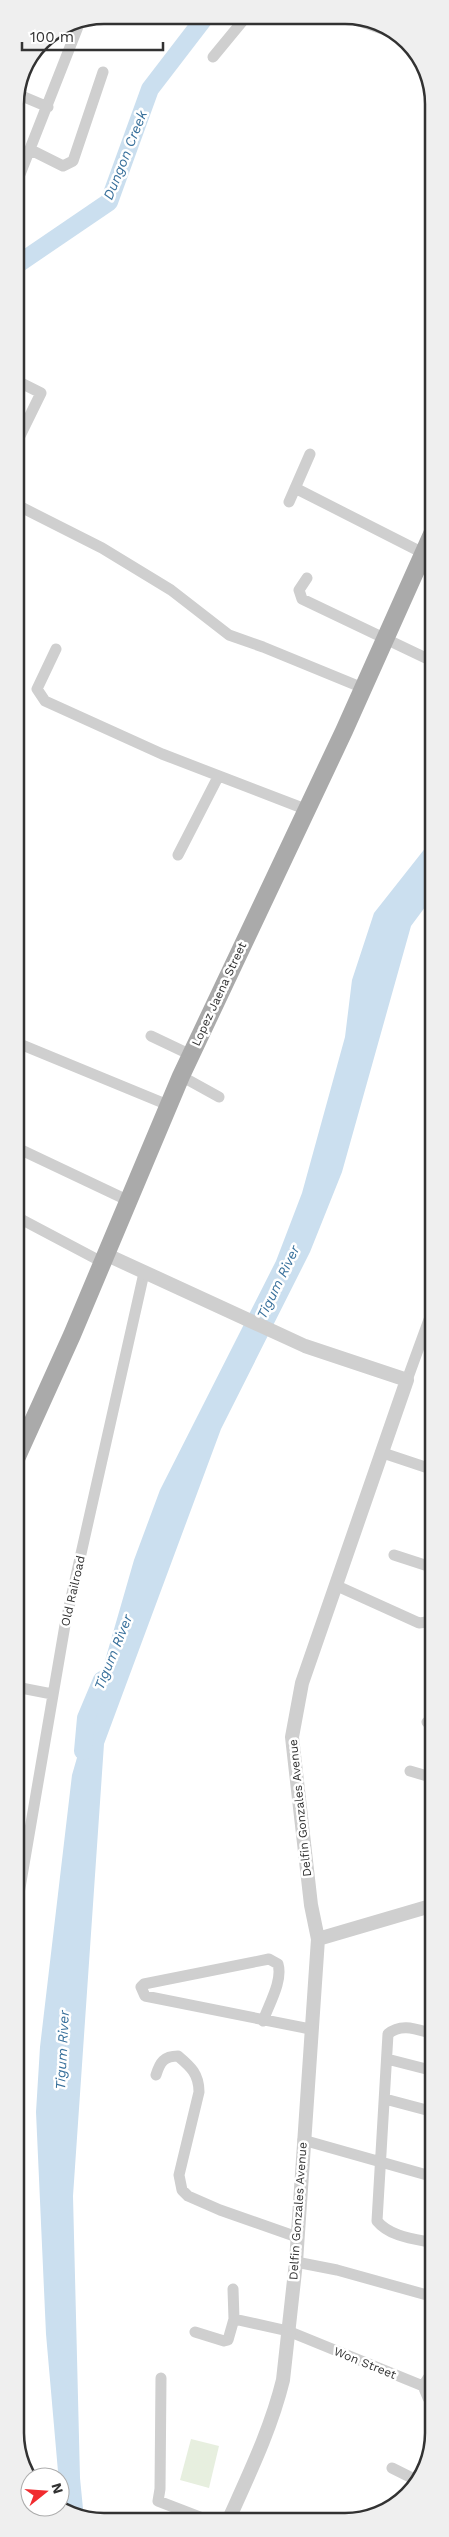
<svg xmlns="http://www.w3.org/2000/svg" width="449" height="2537" font-family="'Work Sans',sans-serif">
<style>
.green{fill:#e7efdf}
.water{fill:#cbdfef}
.lines{fill:none;stroke-linecap:round;stroke-linejoin:round}
.river{stroke:#cbdfef;stroke-width:18}
.minor{stroke:#cfcfcf;stroke-width:11}
.tertiary{stroke:#cfcfcf;stroke-width:14}
.primary{stroke:#aaa;stroke-width:18}
.labels{text-anchor:middle;stroke-width:5;stroke-linejoin:round;paint-order:stroke}
.street-label{font-size:12px;fill:#323232;stroke:#fff}
.water-label{font-size:14px;font-style:italic;fill:#38709b;stroke:#fff}
.rim{fill:none;stroke:#323232;stroke-width:2.5}
</style>
<rect width="100%" height="100%" fill="#fff"/>
<path class="green" d="M191,2439l28,7 -10,42 -29,-8z"/>
<path class="water" d="M434,837v58l-23,31 -69,246 -32,80 -89,177 -117,315 -31,452 7,282 4,41 -23,-13 -15,-172 -10,-222 4,-65 32,-272 62,-215 26,-70 116,-229 26,-68 43,-156 7,-57 22,-67z"/>
<g class="lines">
<path class="river" d="M15,266l94,-64 41,-113 56,-73
M83,1751l3,-33 16,-38"/>
<path class="minor" d="M351,18l37,13
M213,57l33,-40
M17,94l31,13
M31,150l32,16 10,-5 30,-89
M15,187l66,-168
M15,380l26,13 -26,53
M295,488l128,65
M289,502l21,-48
M15,504l87,44 69,42 58,45 34,12 100,41
M307,578l-8,12 3,9 130,62
M56,649l-19,40 8,12 117,53 143,55
M178,855l40,-78
M151,1036l40,19
M15,1042l153,63
M181,1076l38,21
M15,1147l112,53
M15,1216l87,46
M407,1380l27,-74
M383,1453l51,17
M394,1555l40,13
M335,1585l84,38 8,-1 7,-13
M432,1657h2
M16,1687l36,7
M427,1722l7,2
M410,1771l24,7
M16,1911l49,-286 79,-352
M263,2021c6,-17 20,-40 15,-57l-9,-5 -125,25 -3,3 4,9 165,33
M434,2034c-16,-4 -32,-12 -46,0l-11,187c13,16 38,18 57,22
M387,2059l47,12
M156,2075c4,-13 8,-19 22,-19 13,11 21,18 21,36l-20,83 3,15 6,6 32,14 77,27
M385,2099l49,13
M303,2140l131,37
M296,2262l41,8 97,27
M233,2289l1,30
M195,2332l29,9 4,-1 6,-21 54,12 135,55 5,12 6,5
M161,2378l-1,111 -2,12 52,20
M423,2386l11,-17
M392,2468l24,12"/>
<path class="tertiary" d="M105,1254l200,92 102,34 -105,303 -10,54 19,168 7,34 -22,323 -13,118c-12,49 -34,94 -55,141
M318,1939l116,-34"/>
<path class="primary" d="M15,1461l57,-126 109,-259 163,-345 89,-199"/>
</g>
<g class="labels">
<g class="street-label">
<text transform="translate(219 994) rotate(-65)" y="4">Lopez Jaena Street</text>
<text transform="translate(73 1591) rotate(-77)" y="4">Old Railroad</text>
<text transform="translate(300 1808) rotate(-96)" y="4">Delfin Gonzales Avenue</text>
<text transform="translate(298 2211) rotate(-86)" y="4">Delfin Gonzales Avenue</text>
<text transform="translate(365 2363) rotate(22)" y="4">Won Street</text>
</g>
<g class="water-label">
<text transform="translate(125 155) rotate(-68)" y="5">Dungon Creek</text>
<text transform="translate(278 1282) rotate(-64)" y="5">Tigum River</text>
<text transform="translate(113 1652) rotate(-68)" y="5">Tigum River</text>
<text transform="translate(62 2050) rotate(-87)" y="5">Tigum River</text>
</g>
</g>
<path d="M0 0H449V2537H0ZM104 24H345A80 80 0 0 1 425 104V2433A80 80 0 0 1 345 2513H104A80 80 0 0 1 24 2433V104A80 80 0 0 1 104 24Z" fill="#efefef" fill-rule="evenodd"/>
<path class="rim" d="M104 24H345A80 80 0 0 1 425 104V2433A80 80 0 0 1 345 2513H104A80 80 0 0 1 24 2433V104A80 80 0 0 1 104 24Z"/>
<g transform="translate(45 2492) rotate(73)"><circle r="24" fill="#ffffff" stroke="#adadad"/>
<path d="M0-4L9 19L0 12L-9 19Z" fill="#f12b2f"/>
<text y="-8" font-size="14" font-weight="bold" text-anchor="middle" fill="#323232">N</text>
</g>
<path d="M22 42v8h141v-8" fill="none" stroke="#323232" stroke-width="2.5"/>
<text x="30" y="42" font-size="15" fill="#323232" stroke="#ffffff" stroke-width="4" paint-order="stroke">100 m</text>
</svg>
